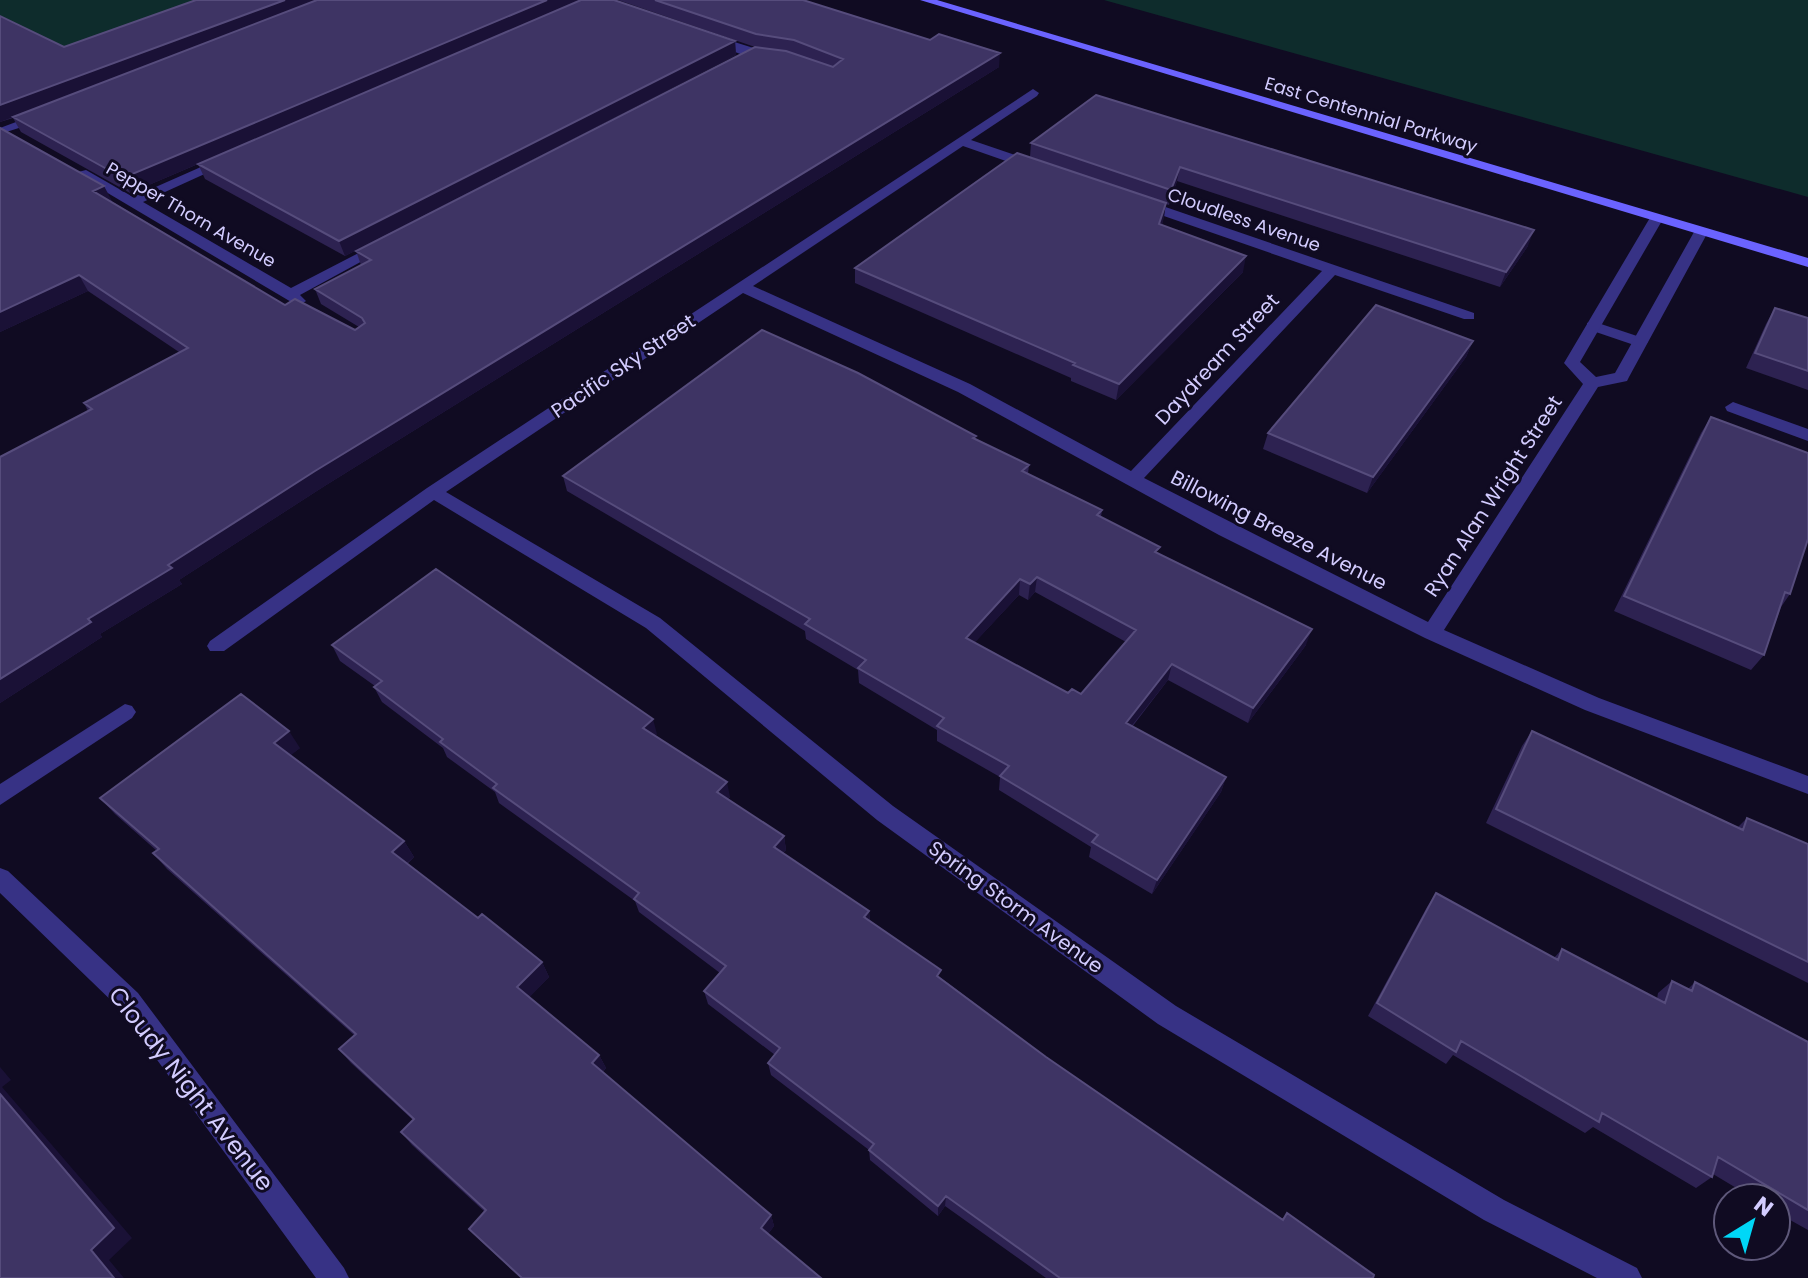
<svg xmlns="http://www.w3.org/2000/svg" width="1808" height="1278" font-family="Poppins,sans-serif">
<style>
.green{fill:#0e2c2c}
.lines{fill:none;stroke-linecap:round;stroke-linejoin:round}
.service{fill:#373285;fill-rule:evenodd}
.minor{fill:#373285;fill-rule:evenodd}
.secondary{fill:#6b63ff;fill-rule:evenodd}
.wall{fill:#2d2251;fill-rule:evenodd}
.shaded-wall{fill:#1a1136}
.building{fill:#3e3464;stroke:#564c7c;stroke-width:2;fill-rule:evenodd}
.labels{text-anchor:middle;stroke-width:6;stroke-linejoin:round;paint-order:stroke}
.far-street-label{font-size:18px;fill:#d3ccff;stroke:#100b22}
.street-label{font-size:20px;fill:#d3ccff;stroke:#100b22}
.near-street-label{font-size:24px;fill:#d3ccff;stroke:#100b22}
</style>
<rect width="100%" height="100%" fill="#100b22"/>
<path class="green" d="M0,0h217l-217,69z
M1104,0h704v197z"/>
<g class="lines">
<path class="service" d="M1592,321l54,18 2,3 -8,5 -53,-18v-6z"/>
<path class="minor" d="M712,35l67,21c-18,11 -52,-8 -71,-16v-4z
M1033,89l6,4 -2,3 -66,44 68,23v6h-10l-66,-23 -210,140 217,98 161,87 191,-200 -187,-65v-6h10l329,113v6h-10l-129,-44 -191,203 284,144 155,-238 -19,-21 87,-147 12,3 -83,143 16,15 19,-4 79,-141 12,-3 2,3 -79,145 -2,4 -29,6 -154,243 155,68 209,78v18l-223,-84 -160,-72 -206,-103 -261,-143 -215,-99 -297,199 214,126 233,188 283,200 328,194 133,68 5,10h-45l-113,-58 -326,-196 -281,-204 -231,-192 -212,-128 -210,151h-14l-3,-5 3,-5 217,-153z
M40,113l4,1v6l-44,14v-6z
M219,159l12,3 -88,40 148,86 85,-44 12,3 -88,48 6,6 -8,5 -224,-133 12,-3 47,27z
M1733,402l75,27v12l-81,-30 -2,-4z
M125,704l7,2 4,6 -4,6 -132,87v-21z
M0,868l8,3 130,122 206,275 5,10h-33l-196,-269 -120,-116z"/>
<path class="secondary" d="M920,0h17l871,258v9z"/>
</g>
<path class="wall" d="M618,0h185l196,67 -676,420 -144,93 3,4 -82,50 2,3 -102,66v-246l88,-46 -4,-8 95,-51 -91,-61 -88,41v-204l112,73h-1l174,104 70,25 4,-3 -38,-23 -6,-15 46,-24 -5,-14 399,-204z
M0,16l64,31 671,-6 1,14 -391,201 -140,-77 -7,-15 -68,29 -109,-61 -8,-14 -13,4z
M1096,95l432,151 -28,41 -323,-106 -8,24 -3,-1 -4,21 81,47 -127,128 -45,-19v-3l-216,-95v-15l175,-111 1,-14z
M1775,308l33,10v72l-62,-22 20,-44z
M1473,341l-7,16 -99,136 -104,-44 5,-16z
M1711,417l79,177 -9,13 -17,48 -13,15 -137,-59 87,-178z
M976,439l53,26 -1,9 74,36 -1,7 205,128 -58,78 -80,-43 -36,47 94,50 -5,15 -69,102 -63,-37 2,-10 -92,-57 1,-13 -63,-36v-11l-78,-47 -1,-13 -52,-31 -1,-8 -238,-140 -4,-15zM1035,592l91,50 -45,52 -13,-1 -94,-50 45,-48 9,5z
M332,645l325,89 -2,1 75,62 -2,2 56,37 2,14 -3,3 86,58 1,11 71,56 105,79 236,162 5,-6 86,65h-327l-101,-72 -7,10 -68,-56 -1,-10 -98,-75 -3,-12 7,-8 -67,-51 -4,-13 16,-18 -81,-61 -4,-11 -136,-98 -4,-11 -48,-35 -4,-9 -61,-46 -8,-15 1,-1 -35,-25z
M1532,731l206,96 9,-9 61,26v139l-322,-160 36,-77z
M300,748l-10,7 114,86 10,16 -7,7 71,54 64,44 7,15 -20,20 70,58 7,13 -3,4 168,143 3,11 -6,8 53,44h-300l-41,-38 -11,-11 16,-17 -73,-67 -11,-13 12,-12 -62,-57 -12,-14 15,-14 -187,-166 -14,-16 4,-2 -42,-37 -15,-16z
M1436,893l118,65 8,-9 95,50 1,-6 14,-12 16,8 7,-7 113,60v188l-32,-18v-14h-23l-40,-24 -1,3 -16,11 -103,-61 -8,6 -132,-78 -7,9 -78,-48 59,-109z"/>
<path class="shaded-wall" d="M285,0h41l-326,122v-17z
M547,0h34l-451,193 -7,-15z
M735,41l1,14 -391,201 -6,-15z
M1000,53l-1,14 -676,420 -144,93 3,4 -82,50 2,3 -102,66v-24l168,-114 147,-94z
M1180,167l-3,14 -8,24 2,-15z
M104,186l8,15 -11,5 -8,-15z
M1166,203l-2,15 -7,21 2,-15z
M1534,230l-6,16 -28,41 6,-15z
M1246,256l-3,16 -127,128 3,-16z
M79,275l9,16 -88,41v-20z
M1473,341l-7,16 -99,136 6,-16z
M1037,577l-2,15 -7,8 2,-16z
M1020,579l-1,16 -54,58 1,-15z
M1312,629l-6,16 -58,78 5,-15z
M1172,664l-4,16 -46,58 4,-15z
M653,719l4,15 -10,8 -4,-14z
M289,731l11,17 -15,12 -11,-17z
M1226,777l-5,15 -69,102 5,-14z
M727,782l3,15 -10,9 -3,-14z
M784,836l2,14 -10,11 -2,-14z
M404,841l10,16 -13,11 -9,-16z
M869,911l1,13 -6,-7z
M542,962l7,15 -24,25 -8,-15z
M599,1055l7,13 -7,8 -7,-13z
M0,1067l11,13 -9,7 130,151 -23,22 15,18h-10l-23,-28 -91,-156z
M946,1196l-1,10 -7,10v-10z
M771,1215l3,11 -10,13 -3,-11z"/>
<path class="building" d="M196,0h89l-285,105v-89l64,31z
M317,0h230l-424,178 -110,-61z
M581,0h33l121,41 -396,200 -141,-77z
M655,0h148l127,40 9,-6 61,19 -685,418 -147,94 4,3 -84,51 3,3 -91,57v-222l92,-48 -8,-6 104,-55 -109,-73 -79,37v-184l104,58 -11,5 192,114 10,-6 60,31 10,-7 -3,-5 -47,-29 56,-29 -15,-9 399,-204 31,4 47,16 10,-8 -49,-19 -38,-6z
M1096,95l438,135 -28,42 -326,-105 -9,23 -140,-47z
M1017,153l149,50 -7,21 87,32 -127,128 -46,-19 2,-2 -220,-95z
M1376,305l97,36 -100,136 -105,-44z
M1775,308l33,10v53l-53,-18z
M762,330l96,43 118,63 -3,2 56,27 -7,6 80,39 -5,5 63,32 -5,5 157,77 -59,79 -81,-44 -46,59 100,54 -69,103 -65,-38 6,-7 -98,-59 9,-10 -72,-40 7,-8 -86,-50 8,-8 -61,-36 5,-5 -247,-143zM1037,577l99,53 -55,64 -9,-5 -4,4 -102,-55 54,-59 10,5z
M1711,417l97,36v86l-18,55 -5,-2 -21,63 -140,-59z
M436,569l217,150 -10,9 84,54 -10,10 67,44 -10,11 95,64 -5,6 77,53 -4,6 109,81 237,163 4,-7 87,62 -1,3h-313l-114,-82 -8,10 -69,-56 5,-6 -106,-81 12,-15 -76,-57 22,-25 -92,-67 5,-6 -146,-105 4,-4 -57,-42 3,-3 -69,-52 8,-6 -50,-36z
M241,694l48,37 -15,12 130,98 -12,11 86,66 4,-4 60,48 -25,25 82,68 -7,8 179,152 -10,13 60,50h-299l-53,-49 17,-19 -85,-78 13,-13 -75,-70 17,-15 -203,-181 6,-4 -59,-51z
M1532,731l211,99 4,-12 61,26v118l-312,-153z
M1436,893l122,67 4,-11 103,54 7,-22 20,10 3,-9 113,60v168l-90,-53 -6,20 -110,-64 -3,9 -138,-81 -5,11 -79,-49z
M0,1094l114,134 -23,22 23,28h-114z"/>
<g class="labels">
<g class="far-street-label">
<text transform="translate(1371 115) rotate(17)" y="6">East Centennial Parkway</text>
<text transform="translate(191 215) rotate(30)" y="6">Pepper Thorn Avenue</text>
<text transform="translate(1244 220) rotate(19)" y="6">Cloudless Avenue</text>
</g>
<g class="street-label">
<text transform="translate(1217 359) rotate(-47)" y="7">Daydream Street</text>
<text transform="translate(623 366) rotate(-34)" y="7">Pacific Sky Street</text>
<text transform="translate(1493 496) rotate(-57)" y="7">Ryan Alan Wright Street</text>
<text transform="translate(1279 530) rotate(27)" y="7">Billowing Breeze Avenue</text>
<text transform="translate(1016 907) rotate(36)" y="7">Spring Storm Avenue</text>
</g>
<g class="near-street-label">
<text transform="translate(191 1089) rotate(52)" y="8">Cloudy Night Avenue</text>
</g>
</g>
<g transform="translate(1752 1222) rotate(37)"><circle r="38" fill="#100b22" stroke="#5e587a" stroke-width="2"/>
<path d="M0-6L14 30L0 20L-14 30Z" fill="#00d7f7"/>
<text y="-12" font-size="22" font-weight="bold" text-anchor="middle" fill="#d3ccff">N</text>
</g>
</svg>
